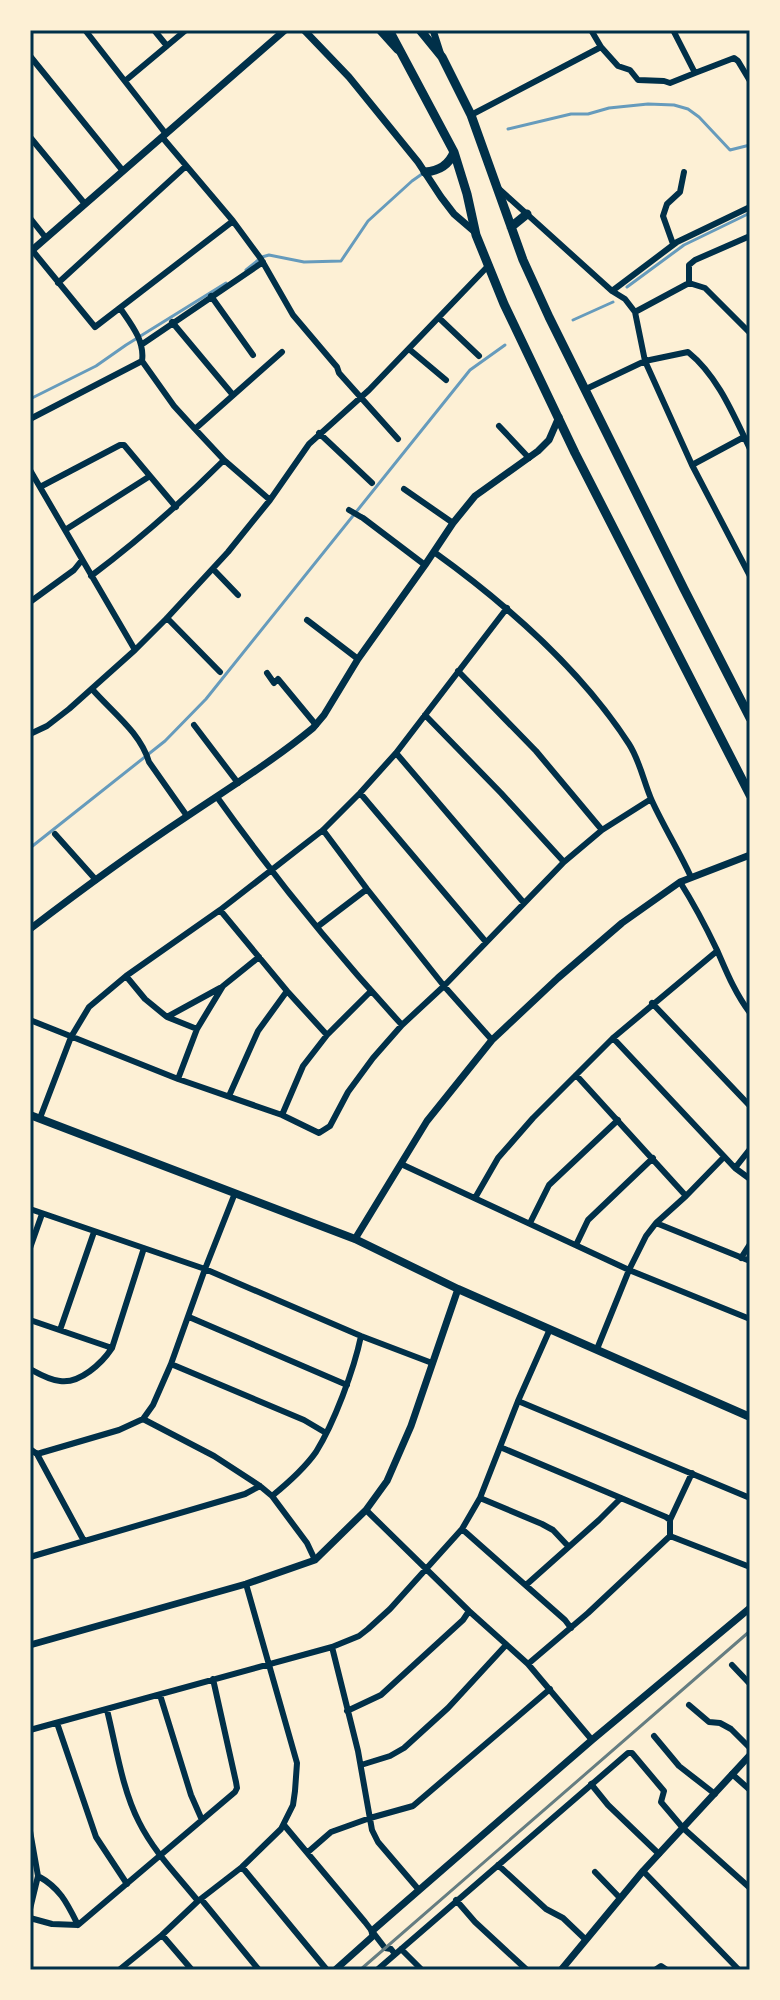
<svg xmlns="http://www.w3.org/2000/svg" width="780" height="2000" font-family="'Alegreya Sans',sans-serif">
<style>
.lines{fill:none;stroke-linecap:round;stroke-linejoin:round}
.stream{stroke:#669bbc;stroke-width:3}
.minor{stroke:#003049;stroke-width:6}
.tertiary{stroke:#003049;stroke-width:7}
.secondary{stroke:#003049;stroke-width:8}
.primary{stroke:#003049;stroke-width:9}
.rail{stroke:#657d81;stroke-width:3}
.neatline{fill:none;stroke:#003049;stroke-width:3}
</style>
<rect width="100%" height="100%" fill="#fdf0d5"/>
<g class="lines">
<path class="stream" d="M508,129l63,-15h17l21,-6 39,-4 26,1 14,4 11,8 31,33 20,-5
M246,270l16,-13 7,-2 35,7 37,-1 27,-40 44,-40 10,-7
M627,287l57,-42 66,-32
M573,320l40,-18
M30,399l66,-33 30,-21 100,-62
M30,848l135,-107 41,-42 264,-329 35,-25"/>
<path class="minor" d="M85,30l81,104
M154,30l13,16
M591,30l10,17 17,19 12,4 8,10 26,1 6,2 25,-10
M673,30l22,43 39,-15 4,3 12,20
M30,56l93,115
M125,81l61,-51
M471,115l130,-68
M30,137l55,67
M162,137l71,84 28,38 32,56 44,52 2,6 59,66
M498,188l114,103 13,8 10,13 10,49 47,104 58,111
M30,218l16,20
M673,244l-10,-28 4,-12 13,-12 4,-20
M32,250l63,77 138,-106
M58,283l128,-117
M689,283v-18l6,-5 55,-24
M689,283l16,5 45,45
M612,291l65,-49 73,-35
M211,296l42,59
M120,308c11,16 25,33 22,53l32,45 21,23 29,31 46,40
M635,312l54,-29
M439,318l40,38
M172,322l61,73
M141,345l122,-83
M409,349l37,31
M586,389l59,-28 43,-9c30,24 46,64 62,97
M30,419l112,-58
M499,426l30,32
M195,429l87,-77
M319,433l53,50
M692,465l52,-28
M30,470l105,180
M40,487l80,-42h4l52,62
M404,489l49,34
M349,510l12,7
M363,518l62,47
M65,530l85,-54
M434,552c71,51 147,118 195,192 11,17 15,39 23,57 12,26 27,50 39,76
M213,569l25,26
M91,576c48,-36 91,-74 133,-116
M30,602l44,-32 8,-10
M167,618l53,54
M307,620l51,39
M458,671l78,80 66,79
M267,673l7,10 4,-4 38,46
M92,689c20,23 48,43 57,73l38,54
M425,715l76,78 63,69
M194,725l44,58
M30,734l17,-8 22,-17 66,-59 32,-32 61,-66 42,-52 39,-56 60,-54 120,-125
M396,753l128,150
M360,793l126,149
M217,797c57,80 119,156 185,228
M323,830l44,59 77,97 48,54
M55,834l41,46
M680,882c14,22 26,45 37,68 10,23 18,43 33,63
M220,910l67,81 40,44
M317,927l50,-38
M126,976l19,23 22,18 53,-29
M652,1003l98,103
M167,1017l30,12
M30,1020l148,59 104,36 37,18 11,-7 18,-34 25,-34 29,-33 42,-39 120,-124 38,-32 49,-31
M613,1038l122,130 15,11
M576,1075l110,121
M178,1079l19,-50 26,-43 36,-29
M229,1096l29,-65 29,-40
M282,1115l21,-49 24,-31 44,-44
M40,1118l31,-81 18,-30 37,-31 94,-66 103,-80 37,-37 36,-40 111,-145
M401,1164l228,106 121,49
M735,1168l15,-19
M475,1198l23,-40 35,-40 80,-80 104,-87
M30,1209l175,60 156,67 71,27
M530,1223l19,-38 69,-65
M656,1223l94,38
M576,1245l12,-25 65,-62
M30,1248l12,-34
M741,1258l9,-14
M189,1317l158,68
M30,1320l82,28
M60,1330l34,-98
M597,1349l32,-79 17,-34 10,-13 30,-27 38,-39
M171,1364l133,56 22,13
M30,1369c9,5 19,11 30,12 20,3 42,-18 52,-33l32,-100
M518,1401l232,97
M143,1419l71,37 46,30 12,10 35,47 8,17
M500,1447l166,70 4,3v16
M30,1449l7,5 47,87
M37,1454l82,-24 24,-11 10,-14 18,-41 34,-95 30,-76
M272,1496c16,-13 32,-27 44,-44 18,-29 38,-82 45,-116
M480,1498l62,26 11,6 15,16
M366,1510l103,101 59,53 64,76
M670,1520l22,-47
M462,1529l103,91 6,8
M670,1536l80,31
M30,1557l215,-63 15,-8
M526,1585l73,-65 22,-22
M332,1647l26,104 14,79 6,12 41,48
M528,1664l60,-51 82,-77
M732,1665l18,19
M160,1695l31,100 11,25
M689,1705l20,17 11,1 11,6 19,19
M107,1710c9,36 15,79 32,112 15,30 38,53 59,79
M347,1711l34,-16 82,-75 6,-9
M57,1723l39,114 31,47
M30,1730l302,-83 27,-11 9,-7 22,-20 72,-80 18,-31 38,-97 32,-72
M654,1736l25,30 36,28
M361,1765l29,-9 14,-8 44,-40 58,-63
M732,1774l18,16
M591,1784l17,21 51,49
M284,1825l81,97 20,26 6,1 4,5
M30,1831l8,45 -8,33
M308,1852l23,-20 39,-14 43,-12 137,-117
M498,1865l48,44 17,9 22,21
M242,1867l85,103
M643,1871l96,99
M595,1872l25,26
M38,1876c22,12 29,27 40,49
M201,1899l58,71
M456,1900l19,22 52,48
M30,1918l22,6 26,1 157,-133 2,-4 -1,-6 -23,-103
M162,1935l30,35
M401,1949l21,21
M119,1970l43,-35 36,-34 44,-34 39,-38 12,-24 2,-14 2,-28 -51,-179
M377,1970l251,-217h4l32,38 -3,11 22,26 67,60
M655,1970l6,-4 6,4"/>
<path class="tertiary" d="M304,30l45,47 69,85 23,35 13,17 21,18
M379,30l18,20
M433,30l8,25
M30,252l255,-222
M30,929c51,-39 103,-77 156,-112 43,-29 87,-56 127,-89l11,-13 34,-56 67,-94 28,-42 22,-27 63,-45 11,-11 10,-23
M355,1239l72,-118 65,-81 66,-62 64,-55 58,-41 70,-27
M30,1645l216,-61 69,-24 51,-50 21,-29 24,-55 47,-137
M335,1970l38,-34 -1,-5 220,-191 158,-132
M561,1970l82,-99 107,-116"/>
<path class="secondary" d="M30,1115l325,124 103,50 292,128"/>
<path class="primary" d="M389,30l65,122 13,42 9,41 28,69 71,149 175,342
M420,30l22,27 29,58 52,145 26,57 135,272 66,129
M425,172c14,-1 24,-7 29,-20
M511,227l16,-13"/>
<path class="rail" d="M360,1970l390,-339"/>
</g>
<rect width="780" height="2000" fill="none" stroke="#fdf0d5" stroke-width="64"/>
<rect x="32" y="32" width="716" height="1936" class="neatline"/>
</svg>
